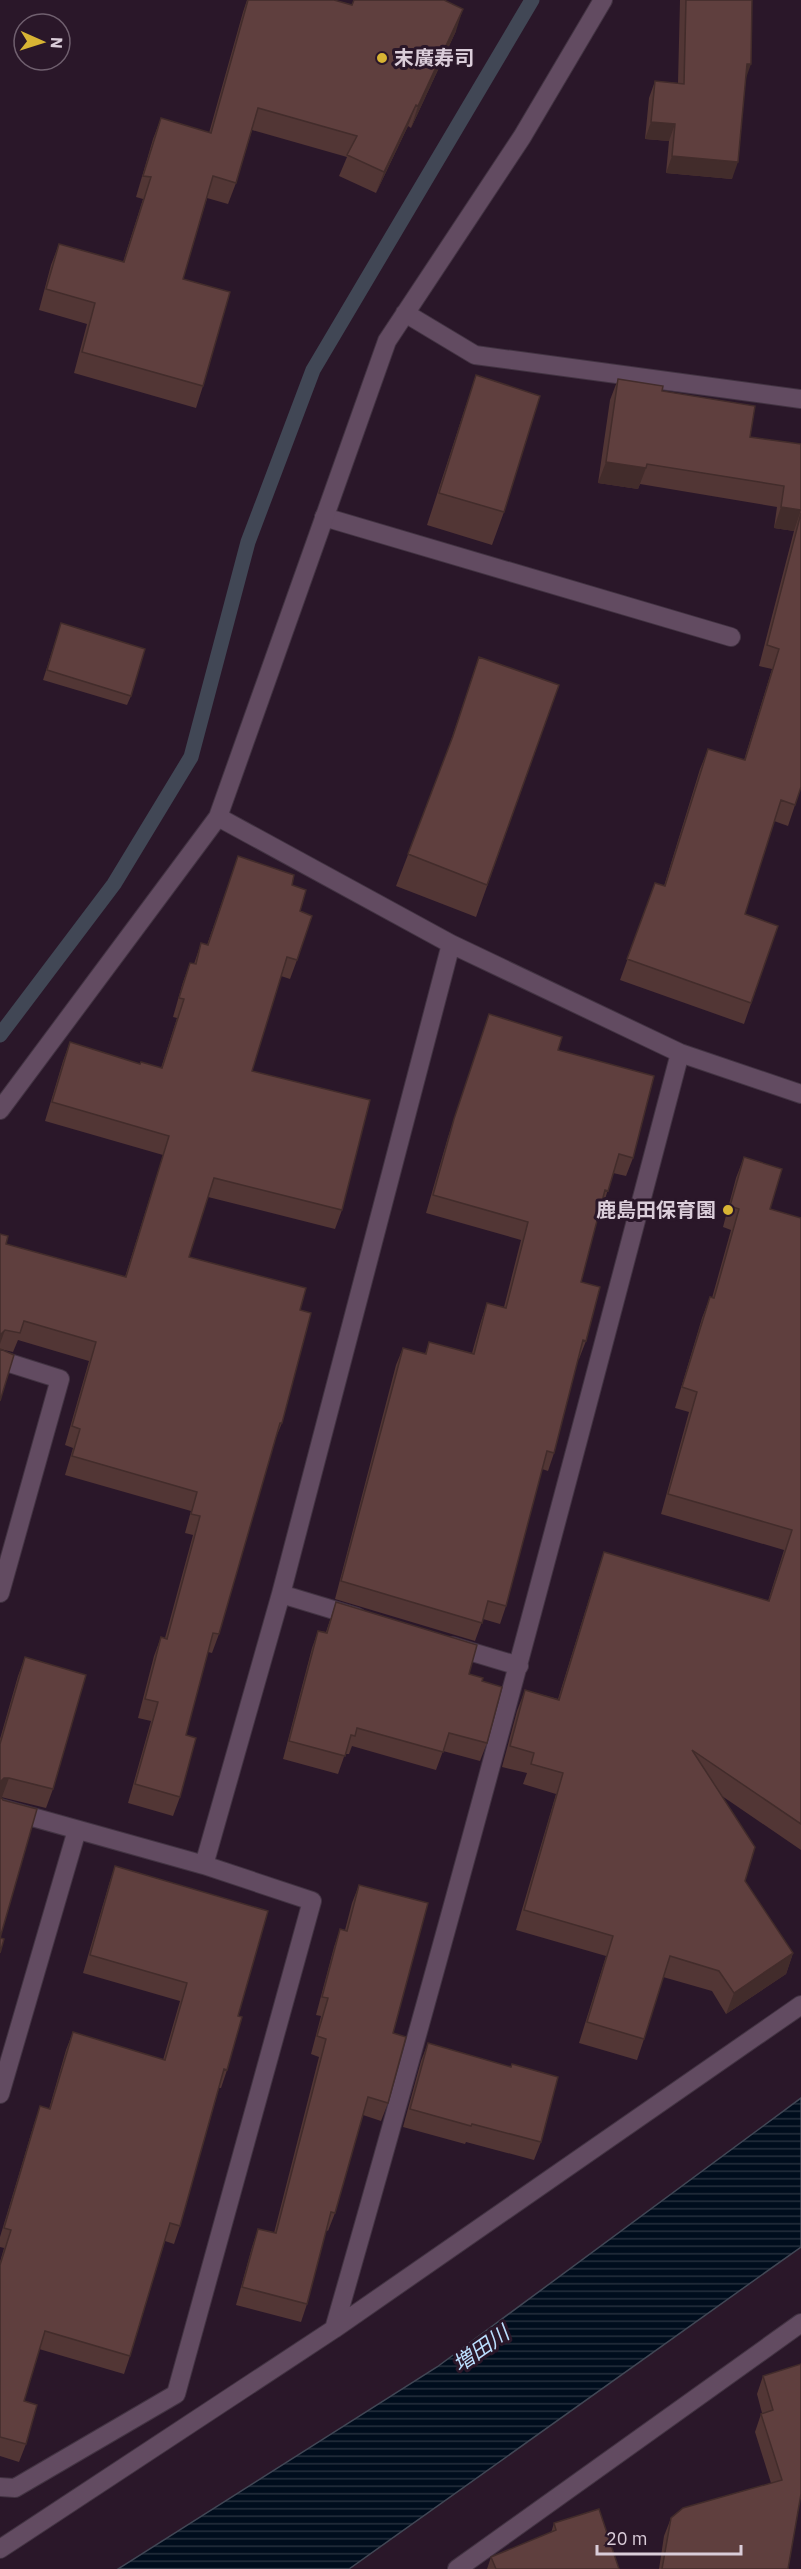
<svg xmlns="http://www.w3.org/2000/svg" width="801" height="2569" font-family="'IBM Plex Sans','Noto Sans JP',sans-serif">
<style>
.water{fill:url(#water-rules);stroke:#414755;stroke-width:1.5}
.lines{fill:none;stroke-linecap:round;stroke-linejoin:round}
.stream{stroke:#414755;stroke-width:15}
.service-casing{stroke:#423342;stroke-width:20}
.minor-casing{stroke:#423342;stroke-width:20}
.service{stroke:#624b61;stroke-width:18}
.minor{stroke:#624b61;stroke-width:18}
.wall{fill:#523635}
.shaded-wall{fill:#422c2b}
.building{fill:#5f3f3e;stroke:#422c2b;stroke-width:1.5}
.poi-dot{fill:#d8b434;stroke:#2a1729;stroke-width:2}
.labels{text-anchor:middle;stroke-width:6;stroke-linejoin:round;paint-order:stroke}
.poi-label{font-size:20px;font-weight:bold;fill:#dacdd9;stroke:#2a1729;text-anchor:start}
.water-label{font-size:21px;font-style:italic;fill:#bbdefd;stroke:#2a1729}
</style>
<defs>
<pattern id="water-rules" width="6" height="5" patternUnits="userSpaceOnUse" patternTransform="scale(1.5)"><rect width="6" height="5" fill="#000d1d"/><path d="M0 2.5h6" fill="none" stroke="#252f3d"/></pattern>
</defs>
<rect width="100%" height="100%" fill="#2a1729"/>
<path class="water" d="M801,2098v149l-452,322h-231l319,-202z"/>
<g class="lines">
<path class="stream" d="M0,1035l114,-151 77,-127 57,-215 65,-172 219,-370"/>
<g class="service-casing">
<path id="service" d="M324,517l407,120"/>
</g>
<g class="minor-casing">
<path id="minor" d="M405,313l70,42 326,44
M218,817l233,127 229,109 121,41
M0,1110l218,-293 169,-476 135,-204 81,-137
M0,1360l60,19 -60,214
M281,1594l76,23
M452,1646l67,20
M0,1808l204,57 108,36 -136,493 -161,94 -15,-1
M204,1865l77,-271 170,-650
M0,2094l77,-264
M334,2329l467,-324
M0,2549l334,-220c122,-424 234,-849 346,-1276
M457,2569l344,-246"/>
</g>
<use href="#service" class="service"/>
<use href="#minor" class="minor"/>
</g>
<path class="wall" d="M247,0h87l122,31 -45,97 -3,-2 -32,67 -37,-17 8,-19 -95,-27 -16,53 -8,21 -21,-6 -24,81 20,107 -7,22 -122,-35 13,-49 -48,-14 12,-45 8,-21 64,18 20,-63 -7,-2 17,-58 8,-21 48,15 34,-121z
M680,0h72l-7,81 -13,98 -66,-6 3,-32 -24,-2 4,-41 6,-17 23,2z
M476,375l28,137 -12,33 -65,-20 38,-117z
M618,379l44,12 88,46 51,7v343l-13,39 -14,-5 -29,93 33,12 -34,98 -124,-44 35,-97 9,3 36,-117 8,-20 36,11 28,-91 -13,-3 35,-135 -20,-3 3,-21 -137,-23 -2,5 -40,-6 12,-83z
M61,623l70,73 -4,9 -84,-25z
M479,657l80,28 -83,232 -80,-31 49,-128z
M238,856l54,29 8,26 -3,49 -7,19 -9,-3 -29,95 90,139 -7,19 -127,-32 -19,60 111,53 -18,113 -8,19 -55,192 -7,19 -4,-1 -22,83 -6,62 -7,19 -45,-13 23,-82 -13,-3 16,-62 7,-19 4,1 28,-103 -8,-2 6,-22 -126,-36 8,-27 -8,-3 24,-84 -71,-21 -5,12 -13,-3v52v-167l6,10 119,33 38,-122 -118,-34 18,-60 7,-19 70,22 21,4 16,-50 -4,-1 10,-35 7,-19 4,1 7,-21 6,2z
M489,1014l69,36 75,108 -7,18 -13,-3 -11,36h-2l-19,73 5,59 -7,18 -1,-1 -24,95 -6,18 -6,-2 -36,137 -6,18 -17,-5 -8,22 -140,-42 61,-234 7,-17 22,6 4,-12 43,11 9,-32 6,-18 17,4 17,-67 -95,-27 22,-76z
M744,1157l26,52 31,9v632l-79,-54 23,85 48,72 -7,21 -60,40 -14,-23 -49,-14 -19,62 -7,21 -58,-17 27,-87 -90,-26 40,-136 -33,-10 4,-11 -25,-6 15,-56 8,-21 33,9 39,-126 7,-21 164,49 16,-51 -123,-36 28,-102 -14,-4 27,-90 8,-21 2,1 19,-68 -8,-3 13,-49z
M336,1602l146,79 5,62 -7,18 -37,-10 -7,19 -84,-24 -3,8h-4l-7,20 -55,-15 29,-111 6,-17 8,1z
M25,1657l28,132 -7,19 -45,-11 -1,156v-214l18,-63z
M115,1866l123,150 -11,54 -6,18h-2l-39,138 -6,18 -9,-3 -35,115 -6,18 -85,-25 -15,52 2,43 -7,18 -19,-6v-194l4,-14 -4,-1v-10l34,-113 6,-18 9,3 17,-59 7,-18 90,28 17,-59 -97,-28 26,-89z
M359,1885l34,148 -5,70 -7,18 -18,-6 -28,98 -7,18 -2,-1 -19,74 -6,18 -65,-17 16,-58 6,-18 16,4 45,-176 -8,-3 10,-38 -5,-1 18,-68 6,-18 5,1 7,-27z
M428,2043l113,99 -7,18 -68,-18 -1,2 -62,-17 18,-66z
M801,2364l-13,205h-129l5,-33 7,-18 100,-35 -16,-51 6,-18 1,-1 -5,-19 6,-18z
M554,2523l65,46h-132l4,-12 60,-24z"/>
<path class="shaded-wall" d="M463,9l-7,22 -45,97 7,-22z
M747,64h4l-6,17z
M416,105l-8,21 -32,67 8,-21z
M651,122l24,2 -6,17 -24,-2z
M672,156l66,6 -6,17 -66,-6z
M606,462l40,6 -8,21 -40,-6z
M781,507l20,3 -7,21 -20,-3z
M5,1330l-5,14v-9z
M4,1778h5l-7,19h-2v-15z
M793,1953l-7,21 -60,40 8,-21z"/>
<path class="building" d="M248,0h86l18,5 2,-5h90l19,9 -45,97 -2,-1 -32,67 -37,-17 10,-19 -99,-28 -22,75 -23,-7 -30,103 47,13 -27,94 -121,-34 13,-49 -49,-14 13,-45 65,18 27,-85 -8,-1 18,-58 50,15z
M686,0h66l-1,64h-4l-9,98 -66,-6 3,-32 -24,-2 4,-41 29,3z
M476,375l64,21 -36,116 -65,-19z
M618,379l45,7 -1,5 93,15 -5,31 51,7v66l-20,-3 3,-21 -137,-22 -1,4 -40,-6z
M801,513v274l-6,18 -14,-5 -36,114 33,12 -27,77 -124,-44 28,-76 10,3 43,-137 37,11 34,-111 -12,-4z
M61,623l84,26 -14,47 -84,-26z
M479,657l80,28 -72,200 -79,-31 45,-118z
M238,856l56,19 -2,10 14,5 -6,21 12,5 -15,44 -10,-3 -35,114 118,29 -28,110 -128,-32 -25,79 117,31 -6,22 11,3 -29,110h-2l-61,211 -6,-1 -27,102 10,3 -16,59 -45,-13 23,-82 -13,-3 16,-62 6,2 33,-123 -9,-2 6,-22 -125,-36 8,-27 -8,-3 24,-84 -72,-21 -4,12 -15,-3 -5,5v-101l8,2 -2,8 120,33 43,-141 -117,-34 18,-60 70,22 1,-2 21,6 22,-69 -5,-1 11,-35 6,1 5,-21 7,2z
M489,1014l73,23 -4,13 96,26 -21,82 -14,-4 -11,37 -3,-1 -24,92 19,5 -14,54 -3,-1 -29,113 -7,-2 -41,155 -18,-5 -6,22 -141,-42 62,-233 23,6 3,-12 45,12 13,-51 19,5 22,-86 -95,-27 21,-76z
M744,1157l38,12 -12,40 31,9v606l-109,-74 63,97 -10,34 48,72 -59,40 -15,-22 -49,-15 -26,83 -57,-17 26,-86 -89,-26 39,-137 -32,-9 3,-11 -24,-7 15,-56 34,10 45,-148 165,49 23,-71 -124,-36 29,-102 -15,-5 28,-90 4,1 25,-89 -9,-3z
M0,1349l14,6 -14,46z
M336,1602l141,43 -8,29 14,4 -1,3 20,6 -15,56 -38,-10 -6,19 -86,-24 -2,8 -4,-1 -6,21 -56,-15 29,-110 9,2z
M25,1657l61,18 -33,114 -44,-11h-5l-4,4v-38z
M0,1796l3,4 34,9 -37,129 4,1 -4,14z
M115,1866l153,45 -30,105 4,1 -15,53 -3,-1 -44,157 -10,-3 -40,133 -85,-25 -21,70 13,4 -11,39 -26,-7v-172l11,-35 -7,-2 36,-122 10,3 23,-77 92,28 22,-77 -97,-28z
M359,1885l69,18 -35,130 13,4 -18,66 -20,-6 -33,116 -4,-1 -24,92 -65,-17 16,-58 18,4 50,-194 -9,-3 11,-38 -6,-1 18,-68 7,2z
M428,2043l83,24 1,-3 46,13 -17,65 -69,-18 -1,2 -61,-17z
M801,2364v130l-13,75h-126l9,-51 12,-10 99,-28 -21,-66 12,-4 -10,-34z
M599,2509l20,60h-123l-5,-12 65,-27 -2,-7z"/>
<g class="poi-dot">
<circle cx="382" cy="58" r="6"/>
<circle cx="728" cy="1210" r="6"/>
</g>
<g class="labels">
<g class="poi-label">
<text x="394" y="65">末廣寿司</text>
<text x="716" y="1217" text-anchor="end">鹿島田保育園</text>
</g>
<g class="water-label">
<text transform="translate(481 2349) rotate(-35)" y="7">増田川</text>
</g>
</g>
<g transform="translate(42 42) rotate(93)"><circle r="28" fill="#2a1729" stroke="#70606f" stroke-width="1.5"/>
<path d="M0-4.5L10 22L0 15L-10 22Z" fill="#d8b434"/>
<text y="-9" font-size="16" font-weight="bold" text-anchor="middle" fill="#dacdd9">N</text>
</g>
<path d="M597 2545v9h144v-9" fill="none" stroke="#dacdd9" stroke-width="3"/>
<text x="606" y="2545" font-size="18" fill="#dacdd9" stroke="#2a1729" stroke-width="4.5" paint-order="stroke">20 m</text>
</svg>
